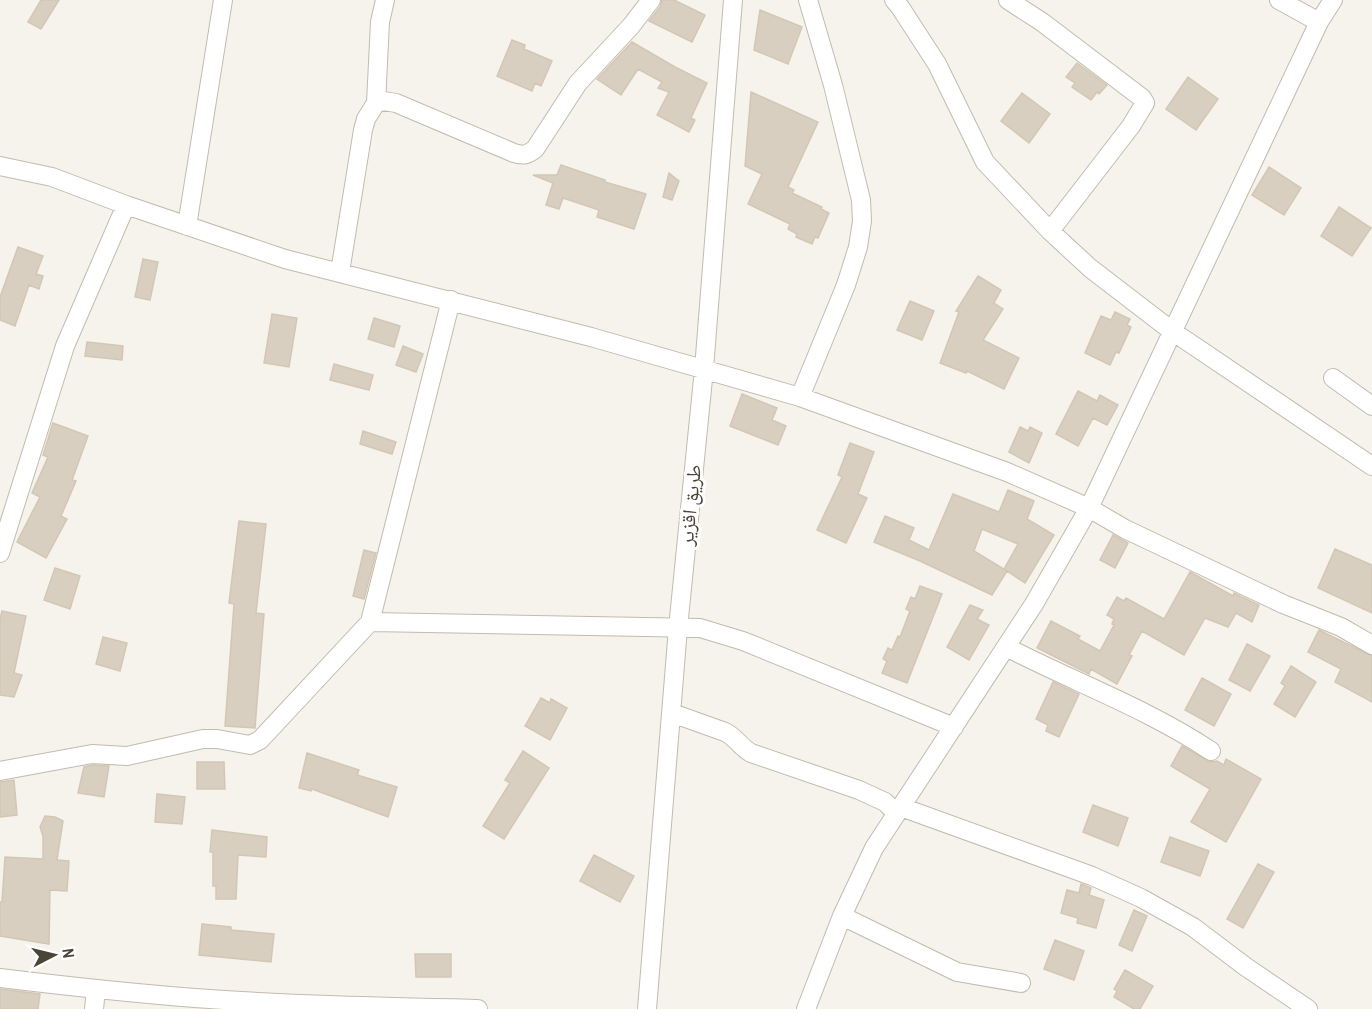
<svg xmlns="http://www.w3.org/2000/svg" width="1372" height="1009" font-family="'Archivo Narrow','Noto Naskh Arabic',sans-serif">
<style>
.building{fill:#d8cfc1;stroke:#d3c7b4;stroke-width:1.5}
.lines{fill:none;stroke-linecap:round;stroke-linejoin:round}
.minor-casing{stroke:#c2bbae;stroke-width:20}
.minor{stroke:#fff;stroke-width:18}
.labels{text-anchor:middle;stroke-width:6;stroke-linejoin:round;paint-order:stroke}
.street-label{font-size:20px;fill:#4b4439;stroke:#fff}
</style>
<rect width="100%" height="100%" fill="#f6f3ec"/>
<path class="building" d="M41,0h18l-18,29 -13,-7z
M662,0h12l31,15 -13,27 -43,-21 11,-14z
M760,10l42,17 -14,37 -34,-14z
M512,40l13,5 -1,4 28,12 -11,25 -6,-3 -3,8 -35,-15z
M632,42l43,25 32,16 -16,35 4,2 -6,12 -32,-17 12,-23 -11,-4 4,-6 -24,-13 -17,26 -24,-16z
M1077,63l30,22 -8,9 -2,-2 -6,8 -19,-13 3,-4 -9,-6z
M1188,77l30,22 -22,31 -30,-21z
M751,92l67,30 -30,65 6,3 -2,3 30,14 -1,2 8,4 -11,25 -3,-1 -3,7 -16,-7 1,-3 -9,-5 2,-5 -42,-20 14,-30 -17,-8z
M1022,93l28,21 -21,29 -28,-22z
M561,165l44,15v2l41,12 -12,35 -37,-12 2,-7 -36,-12 -4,11 -13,-4 7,-22 -20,-8h24z
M1269,167l32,21 -17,27 -32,-20z
M669,173l10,8 -7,19 -9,-3z
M1339,207l32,21 -19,28 -31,-20z
M18,247l25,9 -7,18 7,2 -4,13 -10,-4 -14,41 -15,-6v-23z
M143,259l15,3 -8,38 -15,-3z
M978,276l23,14 -7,13 9,6 -20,31 36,18 -15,31 -37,-18 -1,2 -26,-10 19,-51 -3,-1z
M910,301l24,10 -12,29 -25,-10z
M1115,312l15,7 -3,6 4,2 -12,26 -3,-1 -6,13 -25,-12 16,-37 10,4z
M272,314l25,4 -8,49 -25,-4z
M374,318l26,8 -6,21 -26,-8z
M87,342l36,4 -1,14 -37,-4z
M403,346l20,8 -7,18 -20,-7z
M334,364l39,11 -4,15 -39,-10z
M1078,391l19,10 3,-6 18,10 -11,20 -14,-7 -15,28 -22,-12z
M742,394l35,14 -5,12 14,6 -8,19 -48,-19z
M53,423l35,13 -16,44 4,1 -15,35 6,3 -21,39 -29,-16 23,-45 -8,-4 16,-36 -5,-2z
M1020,427l8,4 2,-4 12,6 -13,30 -20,-11z
M363,431l33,11 -4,12 -32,-10z
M850,443l24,9 -16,42 9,4 -21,45 -29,-13 25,-53 -4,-2z
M1008,490l26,11 -7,18 27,16 -29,48 -21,-14 14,-25 -36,-15 -8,22 33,20 -15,24 -72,-34 -46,-19 11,-26 29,12 -5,12 20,10 24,-56 46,18z
M239,521l27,3 -10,89 8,1 -9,114 -30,-2 9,-122 -5,-1z
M1113,535l15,8 -13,25 -15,-8z
M1335,549l37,16v48l-54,-25z
M364,550l12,3 -12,46 -11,-3z
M55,568l25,8 -10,33 -26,-9z
M1190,572l43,24 1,-3 25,12 -7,17 -16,-9 -8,14 -23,-9 -21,37 -42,-24 -13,24 3,1 -15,28 -26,-15 -2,5 -52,-26 14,-27 29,15 -2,3 22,12 14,-26 -2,-1 2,-5 -7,-4 10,-18 7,4 2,-3 38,21z
M920,586l22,8 -35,89 -25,-10 5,-12 -4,-2 5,-11 4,2 6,-14 2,1 10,-26 -4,-2 5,-12 4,2z
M970,605l13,5 -6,9 12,6 -20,35 -22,-13z
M2,611l24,5 -12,57 8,2 -8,22 -14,-2v-76z
M1319,630l53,26v46l-37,-20 6,-13 -33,-17z
M103,637l24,6 -7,28 -24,-7z
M1247,644l23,12 -20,35 -21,-11z
M1291,666l25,16 -21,35 -21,-13 11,-18 -4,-3z
M1202,678l29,16 -17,32 -29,-16z
M1053,682l26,12 -20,43 -13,-6 2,-6 -12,-6z
M541,698l9,5 1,-4 16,9 -17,32 -25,-14z
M1182,746l28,16 7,-1 7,4 2,-6 35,20 -35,63 -35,-20 19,-33 -39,-23z
M523,751l26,17 -45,71 -21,-13 27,-43 -5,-3z
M307,753l52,17 -2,5 40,12 -9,30 -76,-28 -1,2 -12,-3z
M197,762h27l1,27h-28z
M93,765l16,1 -5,31 -26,-4 6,-26z
M14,780l3,35 -17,2v-35z
M157,794l28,3 -3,27 -27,-2z
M1093,805l35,13 -10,28 -35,-14z
M45,816l10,1 8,4 -6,39 12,1 -2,30 -17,-1 -1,54 -49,-8v-34h2l3,-45 38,2v-23l-3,-9z
M212,830l55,7 -1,20 -28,-2 -2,44h-20v-13h-3v-34h-3z
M1170,837l39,14 -9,25 -39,-14z
M594,855l40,21 -14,26 -40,-21z
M1258,864l16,8 -31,56 -16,-9z
M1081,884l10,4 -2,7 15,5 -8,28 -19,-5 1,-5 -17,-5 6,-23 12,3z
M1134,910l13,6 -15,35 -13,-6z
M202,924l29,3v3l43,4 -3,28 -72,-7z
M1055,940l29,11 -10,29 -30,-11z
M415,954h36v23h-35z
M1125,970l28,16 -13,23h-6l-20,-12 3,-6 -3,-2z
M0,989l40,5 -2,15h-38z"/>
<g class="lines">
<g class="minor-casing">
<path id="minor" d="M894,0l6,7 37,57 48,98 65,69 40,37 82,63 200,135
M1008,0l34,22 100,76 3,5 -14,23 -81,105
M1279,0l40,22
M376,103l4,-81 5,-22
M0,166l52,11 74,28 159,54 306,78 209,60 207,75 82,36 36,21 158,75 58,23 31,18
M187,226l36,-226
M340,272l23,-142 3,-11 10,-16 8,-2 12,2 118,50c9,3 13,2 21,-4l43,-66 53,-57 20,-26
M1333,378l39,28
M800,397l46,-112 12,-38 4,-26 -1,-21 -28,-115 -25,-85
M0,553l65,-207 61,-141
M370,622l330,6 43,13 211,86
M1006,647c68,35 142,62 205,104
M672,713l53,19c11,5 15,15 26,21l108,37 26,12 11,11
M0,771l92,-17 35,2 76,-17h14l33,6 10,-5 110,-118 81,-322
M901,807l191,69 49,22 52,29 53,40 62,42
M842,916l115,56 64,11
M0,978c65,8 130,15 195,20 94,7 189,9 283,11
M94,1009l2,-20
M647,1009l31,-381 26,-259 29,-369
M806,1009l36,-93 32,-68 160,-244 55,-96 230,-486 14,-22"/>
</g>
<use href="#minor" class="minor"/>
</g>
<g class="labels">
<g class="street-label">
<text transform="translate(690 505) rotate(-84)" y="7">طريق اقزير</text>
</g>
</g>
<g transform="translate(54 955) rotate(83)" stroke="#ffffff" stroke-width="4.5" paint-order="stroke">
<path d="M0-4.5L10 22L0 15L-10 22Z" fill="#4b4439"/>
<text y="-9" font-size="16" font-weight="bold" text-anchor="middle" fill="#4b4439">N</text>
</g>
</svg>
